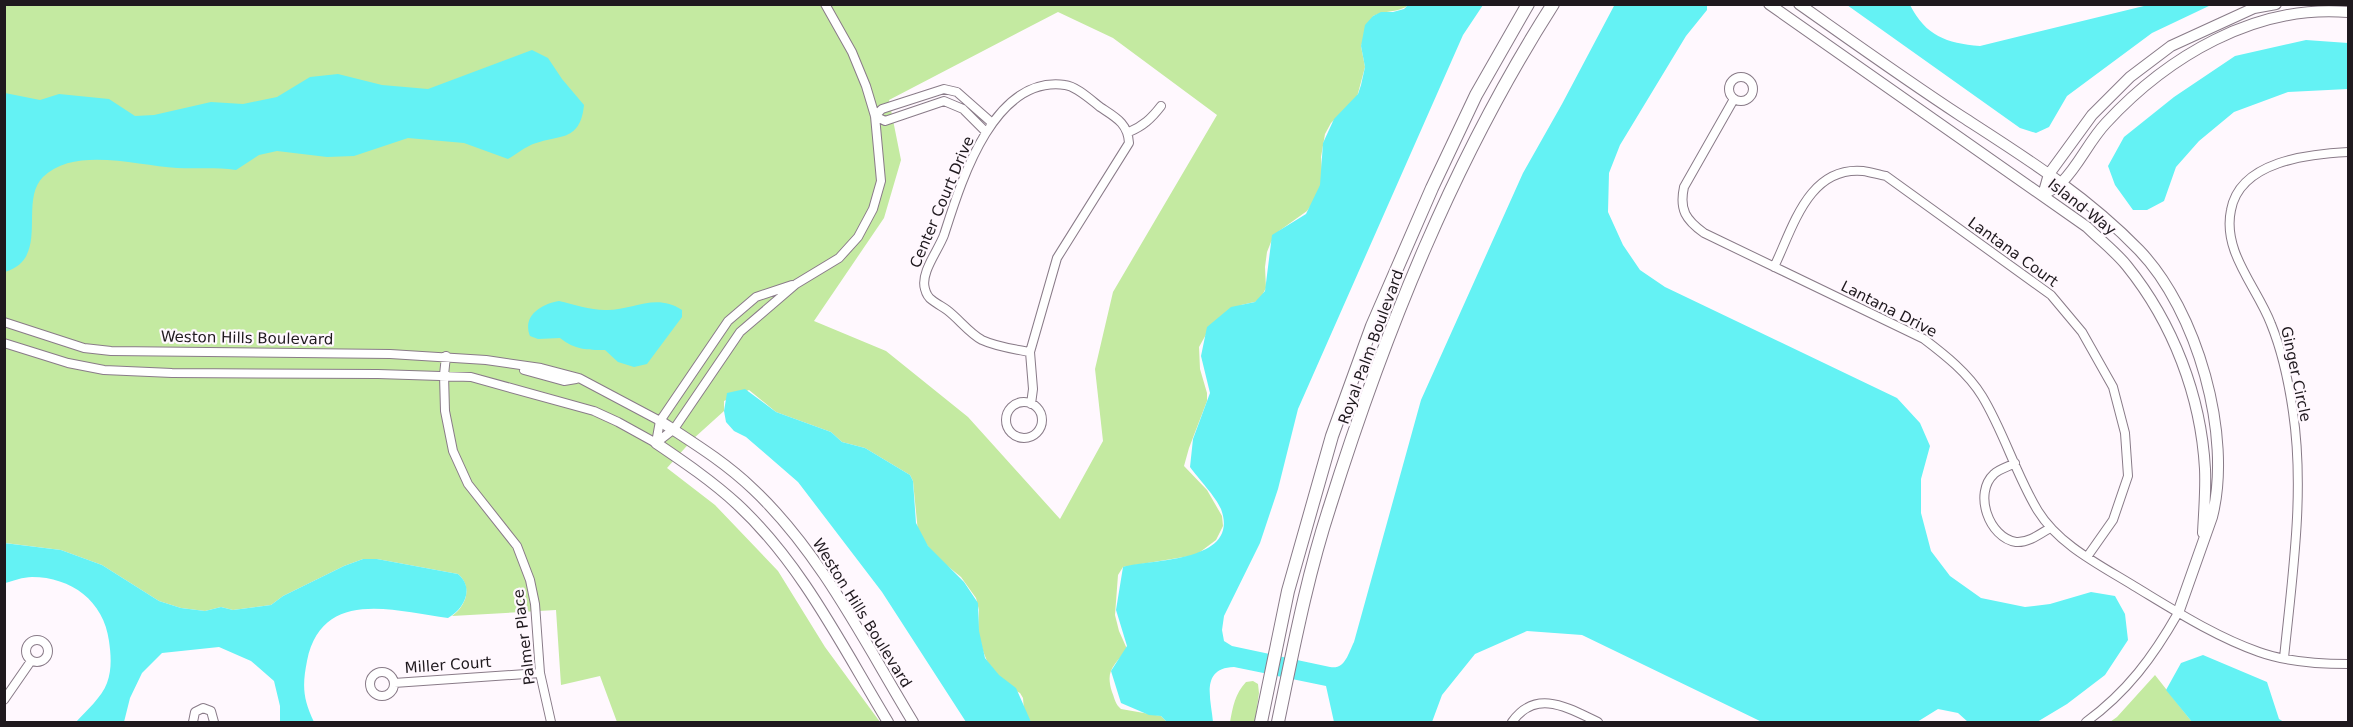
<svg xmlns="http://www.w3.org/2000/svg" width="2353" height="727" font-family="'DejaVu Sans',sans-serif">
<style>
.green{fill:#c4eaa1;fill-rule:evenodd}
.water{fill:#64f2f4}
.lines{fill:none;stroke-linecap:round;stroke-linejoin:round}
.minor-casing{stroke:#897b88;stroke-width:10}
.tertiary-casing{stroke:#897b88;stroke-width:12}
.primary-casing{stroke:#897b88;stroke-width:14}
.minor{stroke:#fff;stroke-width:8}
.tertiary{stroke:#fff;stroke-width:10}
.primary{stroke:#fff;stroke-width:12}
.labels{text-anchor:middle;stroke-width:4.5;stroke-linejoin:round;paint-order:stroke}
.street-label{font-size:15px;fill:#1f191e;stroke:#fff8fe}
</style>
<rect width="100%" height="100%" fill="#fff8fe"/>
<path class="green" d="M4,5h1405c-11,8 -24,5 -36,11l-12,30 4,21 -8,30 -26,26 -6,11 -4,23 2,27 -7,14 -9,13 -28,20 -8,11 -4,10 -2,15 1,21 -7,13 -18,4 -33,26 -9,16 1,22 7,24v8l-18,47 -5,18 23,24 15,26 1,10 -7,14 -20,15 -73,12 -5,8 -3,40 4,16 8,18c-13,17 -22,21 -15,43 3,7 3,12 9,17l40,7 6,6h-136l-7,-11 -1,-13 -3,-5 -14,-7 -19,-25 -4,-10 -5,-20 1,-21 -3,-12 -15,-21 -27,-22 -16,-23 -5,-51 -3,-6 -45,-27 -23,-6 -11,-10 -55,-20 -27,-22 -25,11v10l-31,28 -26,29 48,37 63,66 47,76 55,75h-263l-17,-46 -39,9 -5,-75 -104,6c14,-10 21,-29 6,-42l-81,-15h-14l-19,7 -61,30 -12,9 -38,5 -12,-3 -16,4 -24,-3 -22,-7 -57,-36 -41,-15 -56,-7zM1058,12l55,26 104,77 -104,177 -18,77 8,72 -43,78 -92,-102 -82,-66 -72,-30 70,-103 17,-58 -12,-60z
M2155,675l37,47h-82l7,-5z
M1253,681l5,3 1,9 -4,29h-25c3,-16 5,-28 16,-40z"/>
<path class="water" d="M1409,4l74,1 -20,30 -165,374 -20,80 -18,54 -36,73 -2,14 2,11 8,5 98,21c15,3 18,-13 24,-25l67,-242 102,-227 39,-69 53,-100 92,1v5l-21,26 -66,109 -11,28 -1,39 15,33 17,25 25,17 232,111 23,25 10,23 -9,33v34l10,38 19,25 31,22 44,9 25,-3 41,-12 24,4 10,18 3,26 -23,35 -38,29 -30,18h-69l-10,-9 -20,-4 -21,13h-155l-180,-87 -55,-4 -52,23 -33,41 -10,27h-98l-8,-36 -92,-19c-34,1 -23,32 -21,55h-46l-6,-6 -12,-1 -28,-12 -10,-32 16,-25 -11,-36 7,-43c28,-8 118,-4 98,-58 -5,-12 -23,-31 -31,-42l3,-28 17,-46 -9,-37 6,-29 24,-20 24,-5 10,-11 7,-56 34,-21 14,-29 3,-42 11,-24 24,-25 3,-9 4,-18 -4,-21 4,-21 8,-9 8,-4h12l11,-3z
M1847,5h63c16,31 36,38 70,41l168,-41h63l-59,28 -85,63 -18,31 -13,6 -16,-5z
M2306,40l42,3v46l-60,3 -54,20 -35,29 -23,26 -12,34 -17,9h-14l-18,-25 -7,-19 16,-29 50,-40 61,-41z
M532,50l16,8 14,21 22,26c-4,40 -28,28 -55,41 -7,3 -14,9 -21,13l-44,-16 -56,-5 -54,18 -27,1 -50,-6 -18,4 -23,15c-20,-3 -39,-1 -59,-2 -39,-2 -102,-22 -134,9 -25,25 8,81 -38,95v-179l35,7 19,-6 50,5 26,17 19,-1 57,-13 32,2 34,-7 33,-20 28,-3 44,11 46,4z
M559,301c14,3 31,9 46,9 27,1 50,-18 77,0v7l-35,47 -13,3 -16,-5 -13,-12c-18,0 -30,0 -45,-12l-22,1 -8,-3c-8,-20 11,-32 29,-35z
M745,389l31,23 55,20 11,10 23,6 45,27 3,6 3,42 12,23 36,36 14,21 1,28 6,27 14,17 17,13 15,34h-65l-84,-130 -84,-110 -52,-45 -12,-6 -8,-9 -2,-11 3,-18z
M4,543l57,7 41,15 57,36 22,7 24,3 16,-4 12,3 38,-5 12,-9 61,-30 19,-7h14l81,15c17,14 6,35 -10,44 -53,-7 -126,-31 -141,43 -5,25 -4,38 7,61h-34v-16l-6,-25 -23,-20 -32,-14 -57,6 -20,20 -12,25 -6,24h-48c10,-11 26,-25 31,-39 5,-13 4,-28 2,-42 -5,-40 -38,-64 -77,-64 -9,0 -19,4 -27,6z
M2203,655l64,27 12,37 5,3h-92l-26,-32 15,-27z"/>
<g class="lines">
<g class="minor-casing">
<path id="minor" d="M1729 89a12 12 0 1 1 24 0a12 12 0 1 1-24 0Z
M1734,99l-50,88c-5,23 2,33 20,46l220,106c21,16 44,34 58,57 22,36 34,79 56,115 21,34 62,54 96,75 40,24 80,50 125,66 28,10 60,12 89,12
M986,132l-23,-23 -19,-8 -59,20 -10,-5 7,-7 62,-20 13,3 34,30
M1129,132c14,-6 22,-13 32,-26
M1774,267c19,-39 34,-101 89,-96 8,1 16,4 23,5l165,119 31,37 31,55 12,46 3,43 -15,44 -26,37
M4,322l80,26 27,3 279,3 96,6 55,8 38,10 81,43
M4,343l64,20 36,7 68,3 206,1 93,3 123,34 24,11 38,21
M1030,352c-16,-3 -33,-5 -48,-12 -13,-7 -23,-21 -35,-30 -4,-3 -10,-6 -15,-10 -3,-2 -6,-7 -7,-11 -5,-16 13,-38 19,-54 17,-53 49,-160 121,-150 11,1 26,15 35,22 15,10 28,16 29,36l-72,115 -27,94 3,37 -2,15
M446,356l-2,19 1,36 8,40 15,33 49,62 13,34 5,24 5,69 11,49
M524,370l40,11 12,-2
M1006 420a18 18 0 1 1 36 0a18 18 0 1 1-36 0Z
M656,443l18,-14 66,-97 56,-48 43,-26 19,-21 15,-28 8,-28 -6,-65 -9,-30 -14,-34 -27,-48
M656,443l4,-22 68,-100 28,-24 36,-12
M2015,463c-7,4 -16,6 -21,11 -21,19 -5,64 22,68 12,1 24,-8 34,-14
M26 651a11 11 0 1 1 22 0a11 11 0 1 1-22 0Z
M2284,658c8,-80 21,-165 9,-246 -4,-28 -11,-61 -22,-88 -14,-37 -49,-72 -40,-114 9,-49 78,-56 117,-58
M370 684a12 12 0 1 1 24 0a12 12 0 1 1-24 0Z
M394,683l146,-10
M4,700l27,-39
M193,722l2,-10 8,-4 8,3 3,11
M1512,722c24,-34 56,-14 86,0
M2086,722c41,-30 67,-65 92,-109"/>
</g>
<g class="tertiary-casing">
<path id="tertiary" d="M1769,4l318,223c13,13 29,25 40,39 46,57 74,130 78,203 1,21 -1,43 -2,64
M1799,4c54,38 107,76 162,112 62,40 126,80 178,134 58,60 94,186 73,267l-34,96
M2043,195c6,-4 14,-8 19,-13 17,-17 27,-41 44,-59 61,-66 149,-119 242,-111
M2043,195l6,-21 43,-59 38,-38 41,-31 83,-38 22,-4
M660,421c32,21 65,41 93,68 68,64 112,154 160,233
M656,443c28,19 56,38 81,61 65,60 106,144 151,218"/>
</g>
<g class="primary-casing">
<path id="primary" d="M1261,722l27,-131 44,-155 40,-110 60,-138 44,-93 52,-91
M1278,722c15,-72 29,-146 52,-216 55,-175 124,-347 223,-502"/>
</g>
<use href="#minor" class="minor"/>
<use href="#tertiary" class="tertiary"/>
<use href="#primary" class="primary"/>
</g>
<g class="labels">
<g class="street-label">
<text transform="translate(942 202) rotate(-67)" y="5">Center Court Drive</text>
<text transform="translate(2082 207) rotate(38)" y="5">Island Way</text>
<text transform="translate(2013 252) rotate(36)" y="5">Lantana Court</text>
<text transform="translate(1889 309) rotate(27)" y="5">Lantana Drive</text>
<text transform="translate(247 338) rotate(1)" y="5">Weston Hills Boulevard</text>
<text transform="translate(1371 347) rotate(-70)" y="5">Royal Palm Boulevard</text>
<text transform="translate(2296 374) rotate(78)" y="5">Ginger Circle</text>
<text transform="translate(862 613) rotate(58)" y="5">Weston Hills Boulevard</text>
<text transform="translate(524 637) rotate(-97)" y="5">Palmer Place</text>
<text transform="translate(448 665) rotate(-4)" y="5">Miller Court</text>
</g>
</g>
<rect width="2353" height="727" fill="none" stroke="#1f191e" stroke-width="12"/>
</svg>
